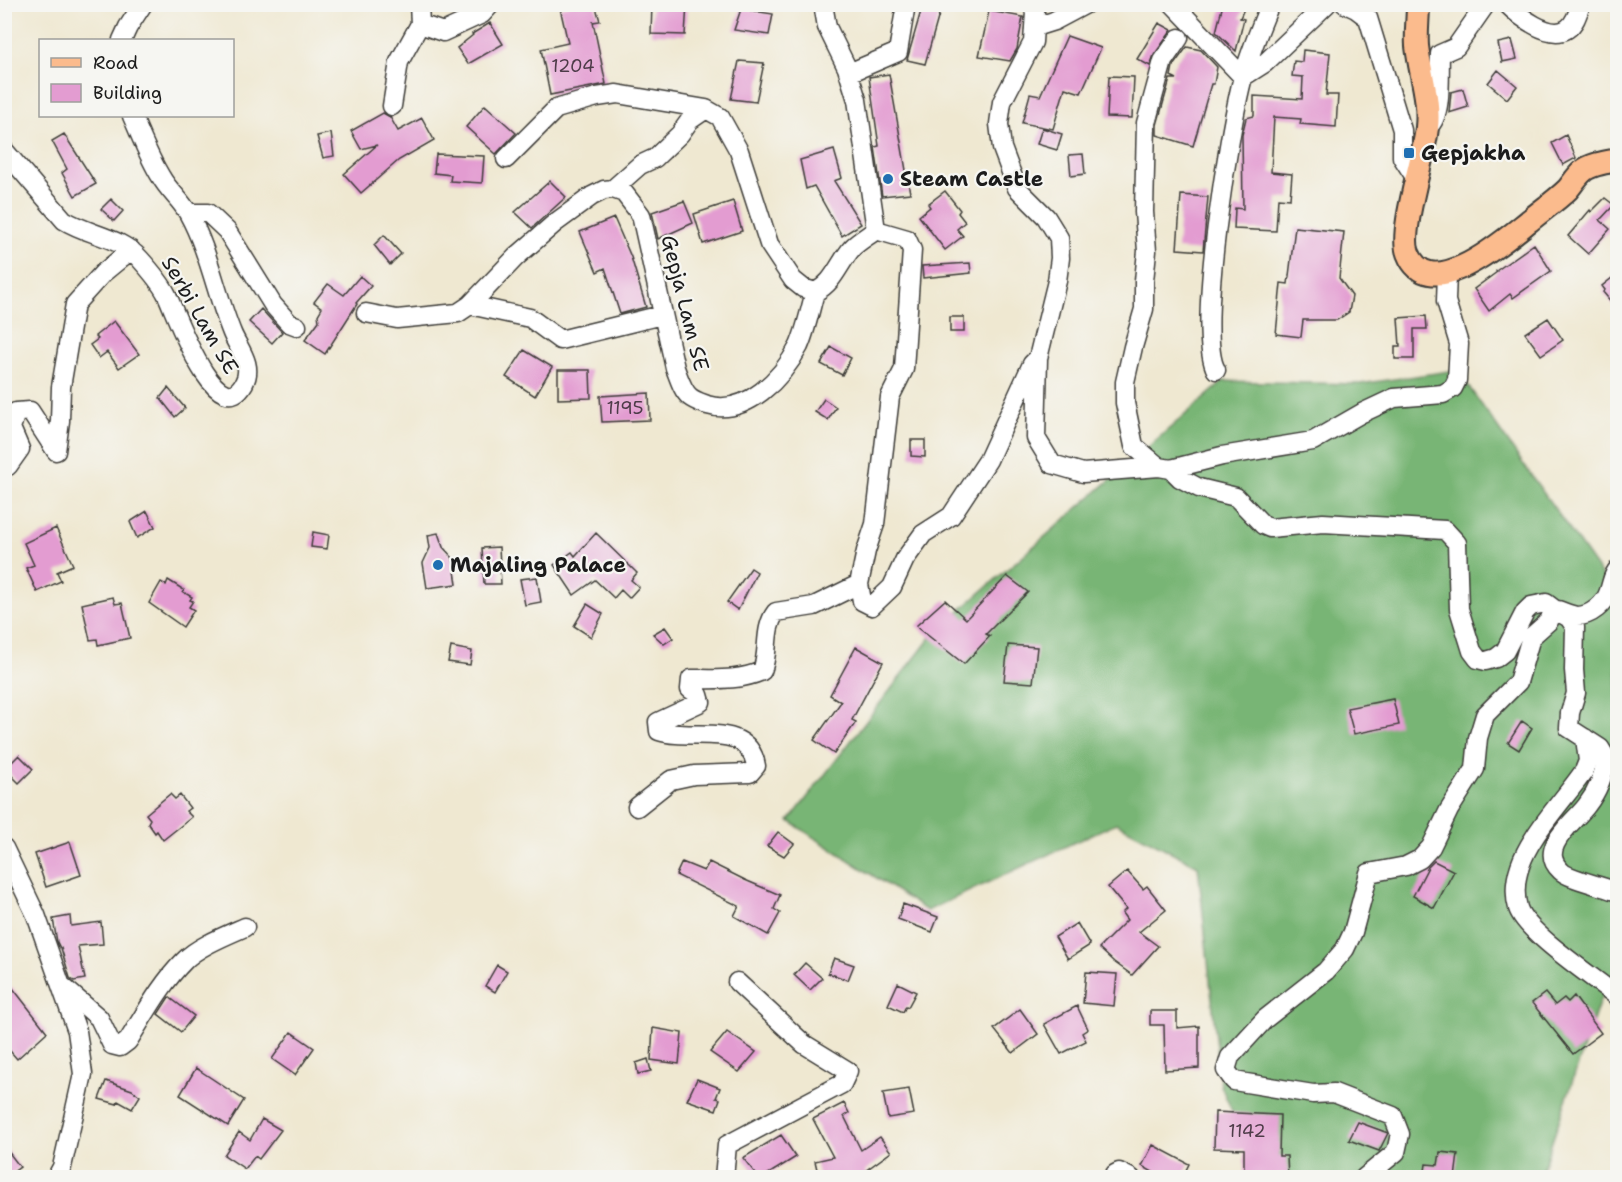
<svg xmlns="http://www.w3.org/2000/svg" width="1622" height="1182" font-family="'Shantell Sans',sans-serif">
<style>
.forest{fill:#78b574;stroke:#4a6848;stroke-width:1.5}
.building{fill:#e39cd1}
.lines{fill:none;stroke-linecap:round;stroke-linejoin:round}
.minor-casing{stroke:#3c3b37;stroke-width:21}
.major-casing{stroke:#3c3b37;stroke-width:26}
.minor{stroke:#fff;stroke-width:18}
.major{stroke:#fbbb8d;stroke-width:22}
.poi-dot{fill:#1f6fb2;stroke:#f6f6f2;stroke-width:2}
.labels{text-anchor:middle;stroke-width:4.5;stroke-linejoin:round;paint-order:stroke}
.number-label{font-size:18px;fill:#4e3c49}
.poi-label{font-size:21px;font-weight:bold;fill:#1c1c1c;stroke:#f6f6f2;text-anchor:start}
.street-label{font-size:21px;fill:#1c1c1c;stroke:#f6f6f2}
</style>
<rect width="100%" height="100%" fill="#f6f6f2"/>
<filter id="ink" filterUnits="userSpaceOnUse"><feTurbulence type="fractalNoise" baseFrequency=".0167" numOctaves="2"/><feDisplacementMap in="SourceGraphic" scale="12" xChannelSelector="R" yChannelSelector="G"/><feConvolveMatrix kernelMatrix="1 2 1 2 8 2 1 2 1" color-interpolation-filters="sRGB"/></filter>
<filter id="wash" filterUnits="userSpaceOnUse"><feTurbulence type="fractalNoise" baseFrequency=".008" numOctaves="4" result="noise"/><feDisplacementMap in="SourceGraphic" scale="24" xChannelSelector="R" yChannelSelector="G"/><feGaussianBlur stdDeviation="1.35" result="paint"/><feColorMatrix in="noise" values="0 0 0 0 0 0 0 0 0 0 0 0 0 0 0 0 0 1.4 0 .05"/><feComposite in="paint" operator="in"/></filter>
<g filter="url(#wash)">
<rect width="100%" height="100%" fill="#efe8d1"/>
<path class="forest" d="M1457,370l160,227v376l-17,27 -60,177h-279l-40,-91 -23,-220 -82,-43 -189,88 -138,-90 146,-189 289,-251 136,3z"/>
<g id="blocks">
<path class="building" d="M573,4h22l5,17 -7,1 13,62 -56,11 -9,-46 27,-6 -8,-35z
M652,4h35l-2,31 -34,-1z
M923,4h19l-17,60 -18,-4z
M1223,4h23l-6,14 4,1 -8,32 -20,-19z
M741,9l32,5 -4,21 -35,-5z
M989,11l34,6 -6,32 -7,12 -31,-5z
M490,23l13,21 -35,20 -11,-16 16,-13 -1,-1z
M1159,23l13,7 -18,25 -4,11 -13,-7z
M1067,36l34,12 -20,45 -16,-5 -12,41 -31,-6 8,-29 10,2z
M1512,40l5,19 -15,3 -4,-19z
M1187,47l14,3 16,17 -3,17h-3l-18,62 -36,-11v-10l13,-46h7l-6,-3 2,-10z
M1303,50l27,3 -4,42h12l-2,32 -36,-3 1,-5 -27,-2 -3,55 21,2 -2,25 -12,-1 -2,33 -42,-2 1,-21 8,1 -1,-74 4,-17 8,-2v-20l48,3 1,-22 -11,-1 2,-15 8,1z
M739,61l25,2 -8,39 -25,-3z
M1498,70l19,16 -10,13 -19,-16z
M889,74l21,119 -28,3 -7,-49 4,-1 -10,-69z
M1109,76l25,1 -2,41 -25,-1z
M1463,89l5,18 -19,6 2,-21z
M485,105l31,28 -20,21 -30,-27z
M383,113l7,4 8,14 24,-13 12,22 -35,20 -38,33 -17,-19 33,-29 -16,4 -10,-18z
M1042,128l20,6 -5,16 -20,-6z
M331,133l3,23 -11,2 -6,-22z
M64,134l32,50 -21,12 -13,-23 5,-4 -15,-28z
M1566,135l10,23 -13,7 -11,-22z
M834,150l8,28 -8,3 27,43 -19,12 -28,-50 -8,3 -6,-29z
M436,154l48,2 -2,27 -32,-2 1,-6 -17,-2z
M1083,154l2,20 -14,2 -2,-21z
M550,181l16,16 -34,31 -17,-16z
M945,191l15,19 -2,3 7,9 -8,7 6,7 -18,14 -26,-34 11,-9 -2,-3z
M1181,195l27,2 -5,54 -26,-2z
M1605,198l9,7 -14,15 10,9 -22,25 -20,-18 22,-26 1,2z
M111,199l12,12 -9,10 -13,-12z
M684,201l9,22 -35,16 -6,-27z
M733,201l9,30 -39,13 -9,-30z
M614,218l17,39 15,50 -26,7 -15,-46 -8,4 -17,-40z
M1295,227l49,5 -5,46 13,18 -3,16 -12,8h-34l-2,17 -25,-3 5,-51 7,1z
M384,235l17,19 -11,11 -16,-20z
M1534,244l17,27 -38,27 -3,-4 -21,17 -15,-22 23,-17 -1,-1z
M970,263l1,10 -48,5 -1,-12z
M1617,274v35l-14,-17 2,-2 -3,-4z
M360,276l11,10 -15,17 1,1 -32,50 -20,-14 14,-19 -1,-6 4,-7 -8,-6 14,-18 16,11z
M261,309l21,23 -10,11 -23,-21z
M1426,316l1,13h-13v30h-19v-13h5l-2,-28z
M950,317h14v15h-14z
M1548,318l15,22 -22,15 -16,-22z
M114,321l25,33 -20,14 -12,-16 -8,6 -9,-13 8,-6 -3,-3z
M831,347l20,11 -9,17 -21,-11z
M524,350l28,17 -17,29 -29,-19z
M558,370h32l1,28 -33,1z
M168,388l17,20 -10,9 -15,-19z
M649,393l1,27 -48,2 -2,-26z
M824,399l12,8 -8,13 -13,-8z
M911,440h14v17l-14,-1z
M147,511l8,16 -18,11 -7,-16z
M56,528l17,37 -16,7 4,9 -24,11 -11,-24 8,-3 -10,-22z
M313,532l16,3 -2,14 -16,-2z
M438,533l5,14 10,11 4,26 -30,4 -4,-25 7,-15 -2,-13z
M596,533l41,40 -6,7 8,7 -10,11 -8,-8 -7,8 -19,-18 -21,15 -20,-30 18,-13 3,4z
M499,547l2,37h-17l-2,-36z
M751,568l6,4 -19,38 -11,-8z
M1007,576l21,16 -42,42 4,2 -26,28 -48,-38 29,-26 21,19z
M537,577l4,25 -16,3 -5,-26z
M168,580l16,10 -1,2 9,5 -2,3 3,1 -4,6 5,3 -11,17 -34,-24 12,-21 5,3z
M113,597l2,7 7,-1 8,35 -32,7 -1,-6 -7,1 -8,-36z
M587,604l16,10 -12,23 -17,-11z
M665,627l8,11 -9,6 -11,-10z
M1008,645l29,2 -4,36 -29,-2z
M451,647l21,4 -2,14 -22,-3z
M856,647l27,15 -31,58 4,2 -22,32 -20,-14 27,-38 -11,-7z
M1393,699l6,26 -45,9 -7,-26z
M1522,721l10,7 -13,22 -11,-7z
M19,755l14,14 -14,14 -14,-14z
M170,794l5,5 5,-4 10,13 -4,3 6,6 -29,23 -6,-9 -2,2 -7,-10 2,-4 -4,-5z
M778,832l16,12 -10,12 -17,-10z
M70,842l11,33 -35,12 -11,-33z
M1434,861l20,10 -20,37 -21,-12 15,-29z
M682,862l22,9 5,-9 36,18 35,15 -6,14 6,4 -12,22 -34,-19 5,-10 -63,-31z
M1127,871l16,18 4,-3 19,24 -27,22 19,14 -26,29 -18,-13 -15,-14 28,-28 -5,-7 4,-4 -18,-22z
M903,904l35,13 -6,15 -34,-13z
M70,916l1,10 30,-4 2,22 -25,2 7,33 -11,2 -4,-3 -9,-30h-1l-3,-6 -4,-23z
M1077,923l13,22 -22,14 -13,-22z
M834,958l20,7 -6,15 -20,-7z
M805,963l17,15 -12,12 -16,-15z
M497,965l10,6 -12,21 -10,-6z
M1086,972l31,2 -3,32 -31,-3z
M898,983l18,9 -8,15 -2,-1 -3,6 -15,-7z
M12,987l35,45 -30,27 -13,-15v-51z
M1545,993l10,12 9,-7 4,4 6,-6 27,37 -28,21 -41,-51z
M169,997l25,19 -13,16 -23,-18z
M1077,1006l11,23 -6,4 4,8 -25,13 -17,-30z
M1020,1009l18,25 -25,19 -19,-24z
M1150,1011h27v17l22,-2v42l-34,2 -1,-45h-14z
M653,1028l29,5 -3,31 -28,-4z
M291,1032l23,16 -19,27 -23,-16z
M727,1032l29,20 -17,20 -29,-20z
M648,1059l3,12 -13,3 -2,-11z
M196,1068l48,32 -16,26 -48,-31z
M697,1079l23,9 -4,10 4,1 -4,11 -29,-10z
M106,1081l26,9 8,6 -8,13 -14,-8 -1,3 -18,-5z
M909,1089l5,25 -26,4 -5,-25z
M844,1103l5,10 -5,3 17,34 19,-13 11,15 -26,19 1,7h-47l-4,-17 18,-4 -20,-38z
M1215,1112l65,3 -1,41h8l1,22h-44v-29l-30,-1z
M262,1119l19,11 -22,29 -4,-3 -10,13 -21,-14 15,-23 11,8z
M1358,1122l30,11 -9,18 -30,-11z
M781,1135l15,22 -34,21h-3l-16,-20z
M1153,1145l36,19 -7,14h-19l-21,-12z
M4,1146l16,21 -11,8 -5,-6z
M1440,1152l18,2 -3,24h-31l2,-14 12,1z"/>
</g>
</g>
<g filter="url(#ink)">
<use href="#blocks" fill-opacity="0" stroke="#3c3b37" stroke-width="1.5"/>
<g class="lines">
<g class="minor-casing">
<path id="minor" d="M419,4l1,20 23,8 39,-18 9,-10
M823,4l4,23 20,41 10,32 19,130
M1032,4l3,8 -2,30 -31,60 -3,22 3,24 15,40 29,29 13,21 1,20 -3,23 -19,77 -2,80 16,26 31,9 76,-6 12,2
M1173,4l70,73
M1345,4l11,5 12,9 34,112v27l15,23
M1507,4c12,12 42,36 60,25 8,-5 11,-16 14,-25
M1035,27l19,-6 32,-17
M122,40l6,-13 15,-23
M849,73l49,-21 8,-48
M1243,77l22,-14 62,-59
M392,106l7,-44 21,-38
M1429,126c14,-11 10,-55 11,-72l16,-7 30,-43
M4,150l60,70c24,15 57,17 76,39 9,10 21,24 27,36 8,17 50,136 77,88 10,-18 -6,-35 -12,-50 -16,-39 -23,-82 -44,-120 -7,-13 -20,-23 -27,-36 -12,-19 -20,-41 -29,-61
M506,159l50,-50 41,-12 20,-3 89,15 14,8 19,34 30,93 24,36 10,8 12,4
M613,189l27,-24 15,-7 25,-24 10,-14 16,-11
M188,213h20l19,18 46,74 16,18 8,3
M876,230l31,9 5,11 -8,119 -14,28 -15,127 -9,27 -7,33 3,17 10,5 20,-19 13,-28 18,-25 28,-18 37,-56 44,-96 6,-6
M470,305l60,13 30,22 102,-25
M366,313l31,6 61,-6 12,-8 46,-48 39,-34 37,-27 12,-6 9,-1 11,4 17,22 34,153c4,10 7,22 15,29 5,4 12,6 17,8 39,12 76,-28 92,-59 7,-16 11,-36 16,-54 19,-9 24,-29 37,-44 7,-7 16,-12 24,-18
M1216,370c-21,-37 14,-245 27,-293 7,-24 17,-49 27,-73
M8,466l12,-17 -9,-21 5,-16 14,-1 26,40 4,-30 1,-34 14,-83 28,-31 28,-23
M1159,467l-25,-21 -9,-43v-21l8,-35 11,-38v-28l3,-30 -3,-39 2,-89 17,-62 16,-23
M1171,469l9,9 19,10 37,9 27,28 7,3 53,-5 122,7 12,13 2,66 13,42 6,8 8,2 10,-3 9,-7 20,-39 6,-6 15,-3 8,6 -5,12 -18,16 -13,45 -33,33 -7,23 -3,31 -26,41 -18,37 -11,12 -14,7 -37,7 -16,59 -8,17 -19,22 -61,48 -35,38 -4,13 8,11 79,13 21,-1 59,23 7,18 -4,18 -32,26
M1171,469l51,-13 91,-15 49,-28 32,-15 49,-4 10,-6 4,-8 2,-36 -13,-43 1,-28
M1554,609l15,9 6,9 -1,43 2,23 -6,20 -1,15 31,20 6,10c-2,17 -9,34 -19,47 -12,17 -51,43 -26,66 6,7 44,16 57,21
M1558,610c6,2 13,5 19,6 14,0 28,-12 32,-25 3,-8 3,-16 9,-22
M1585,738l3,23 -4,10c-16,23 -35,43 -50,67 -13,20 -23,45 -16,70 8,25 77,70 100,89
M637,807l34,-27 23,-5 56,-2 6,-7c-8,-47 -65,-24 -97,-35l-1,-9 43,-20 -2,-7 -9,-6 1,-10c25,0 48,2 71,-8 8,-20 1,-42 14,-59l38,-6 45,-22
M4,848l32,67 41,116 6,43 -21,93 -6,11
M61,985l38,33 13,27 8,2 8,-6c17,-27 33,-57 56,-80 13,-14 43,-26 61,-34
M724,1178l3,-33 115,-61 6,-13 -44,-27 -67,-62
M1113,1178l2,-4 4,-2 12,6"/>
</g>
<g class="major-casing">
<path id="major" d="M1418,4c0,14 -2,28 -1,42 3,27 13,54 10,81 -2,28 -28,104 -19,126 21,54 97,-13 121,-32 13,-11 28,-21 39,-32 5,-6 9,-13 15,-18 8,-7 24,-9 35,-11"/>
</g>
<use href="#minor" class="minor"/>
<use href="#major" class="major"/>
</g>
</g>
<g class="poi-dot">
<rect x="1403" y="147" width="12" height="12" rx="3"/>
<circle cx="888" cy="179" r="6"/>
<circle cx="438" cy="565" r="6"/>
</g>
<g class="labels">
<g class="number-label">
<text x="573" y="72">1204</text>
<text x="625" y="414">1195</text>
<text x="1247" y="1137">1142</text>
</g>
<g class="poi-label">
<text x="1421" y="160">Gepjakha</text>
<text x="900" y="186">Steam Castle</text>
<text x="450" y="572">Majaling Palace</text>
</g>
<g class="street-label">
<text transform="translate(685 303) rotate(76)" y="7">Gepja Lam SE</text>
<text transform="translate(200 315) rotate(60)" y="7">Serbi Lam SE</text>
</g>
</g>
<rect width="1622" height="1182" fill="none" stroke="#f6f6f2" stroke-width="24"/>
<rect x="39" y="39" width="195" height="78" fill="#f6f6f2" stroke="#9f9f9c" stroke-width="1.5"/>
<rect x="51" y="58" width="30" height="9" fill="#fbbb8d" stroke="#9f9f9c" stroke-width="1.5"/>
<text x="93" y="69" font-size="18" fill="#1c1c1c">Road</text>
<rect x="51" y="84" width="30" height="18" fill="#e39cd1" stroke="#9f9f9c" stroke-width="1.5"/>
<text x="93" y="99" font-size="18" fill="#1c1c1c">Building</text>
</svg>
